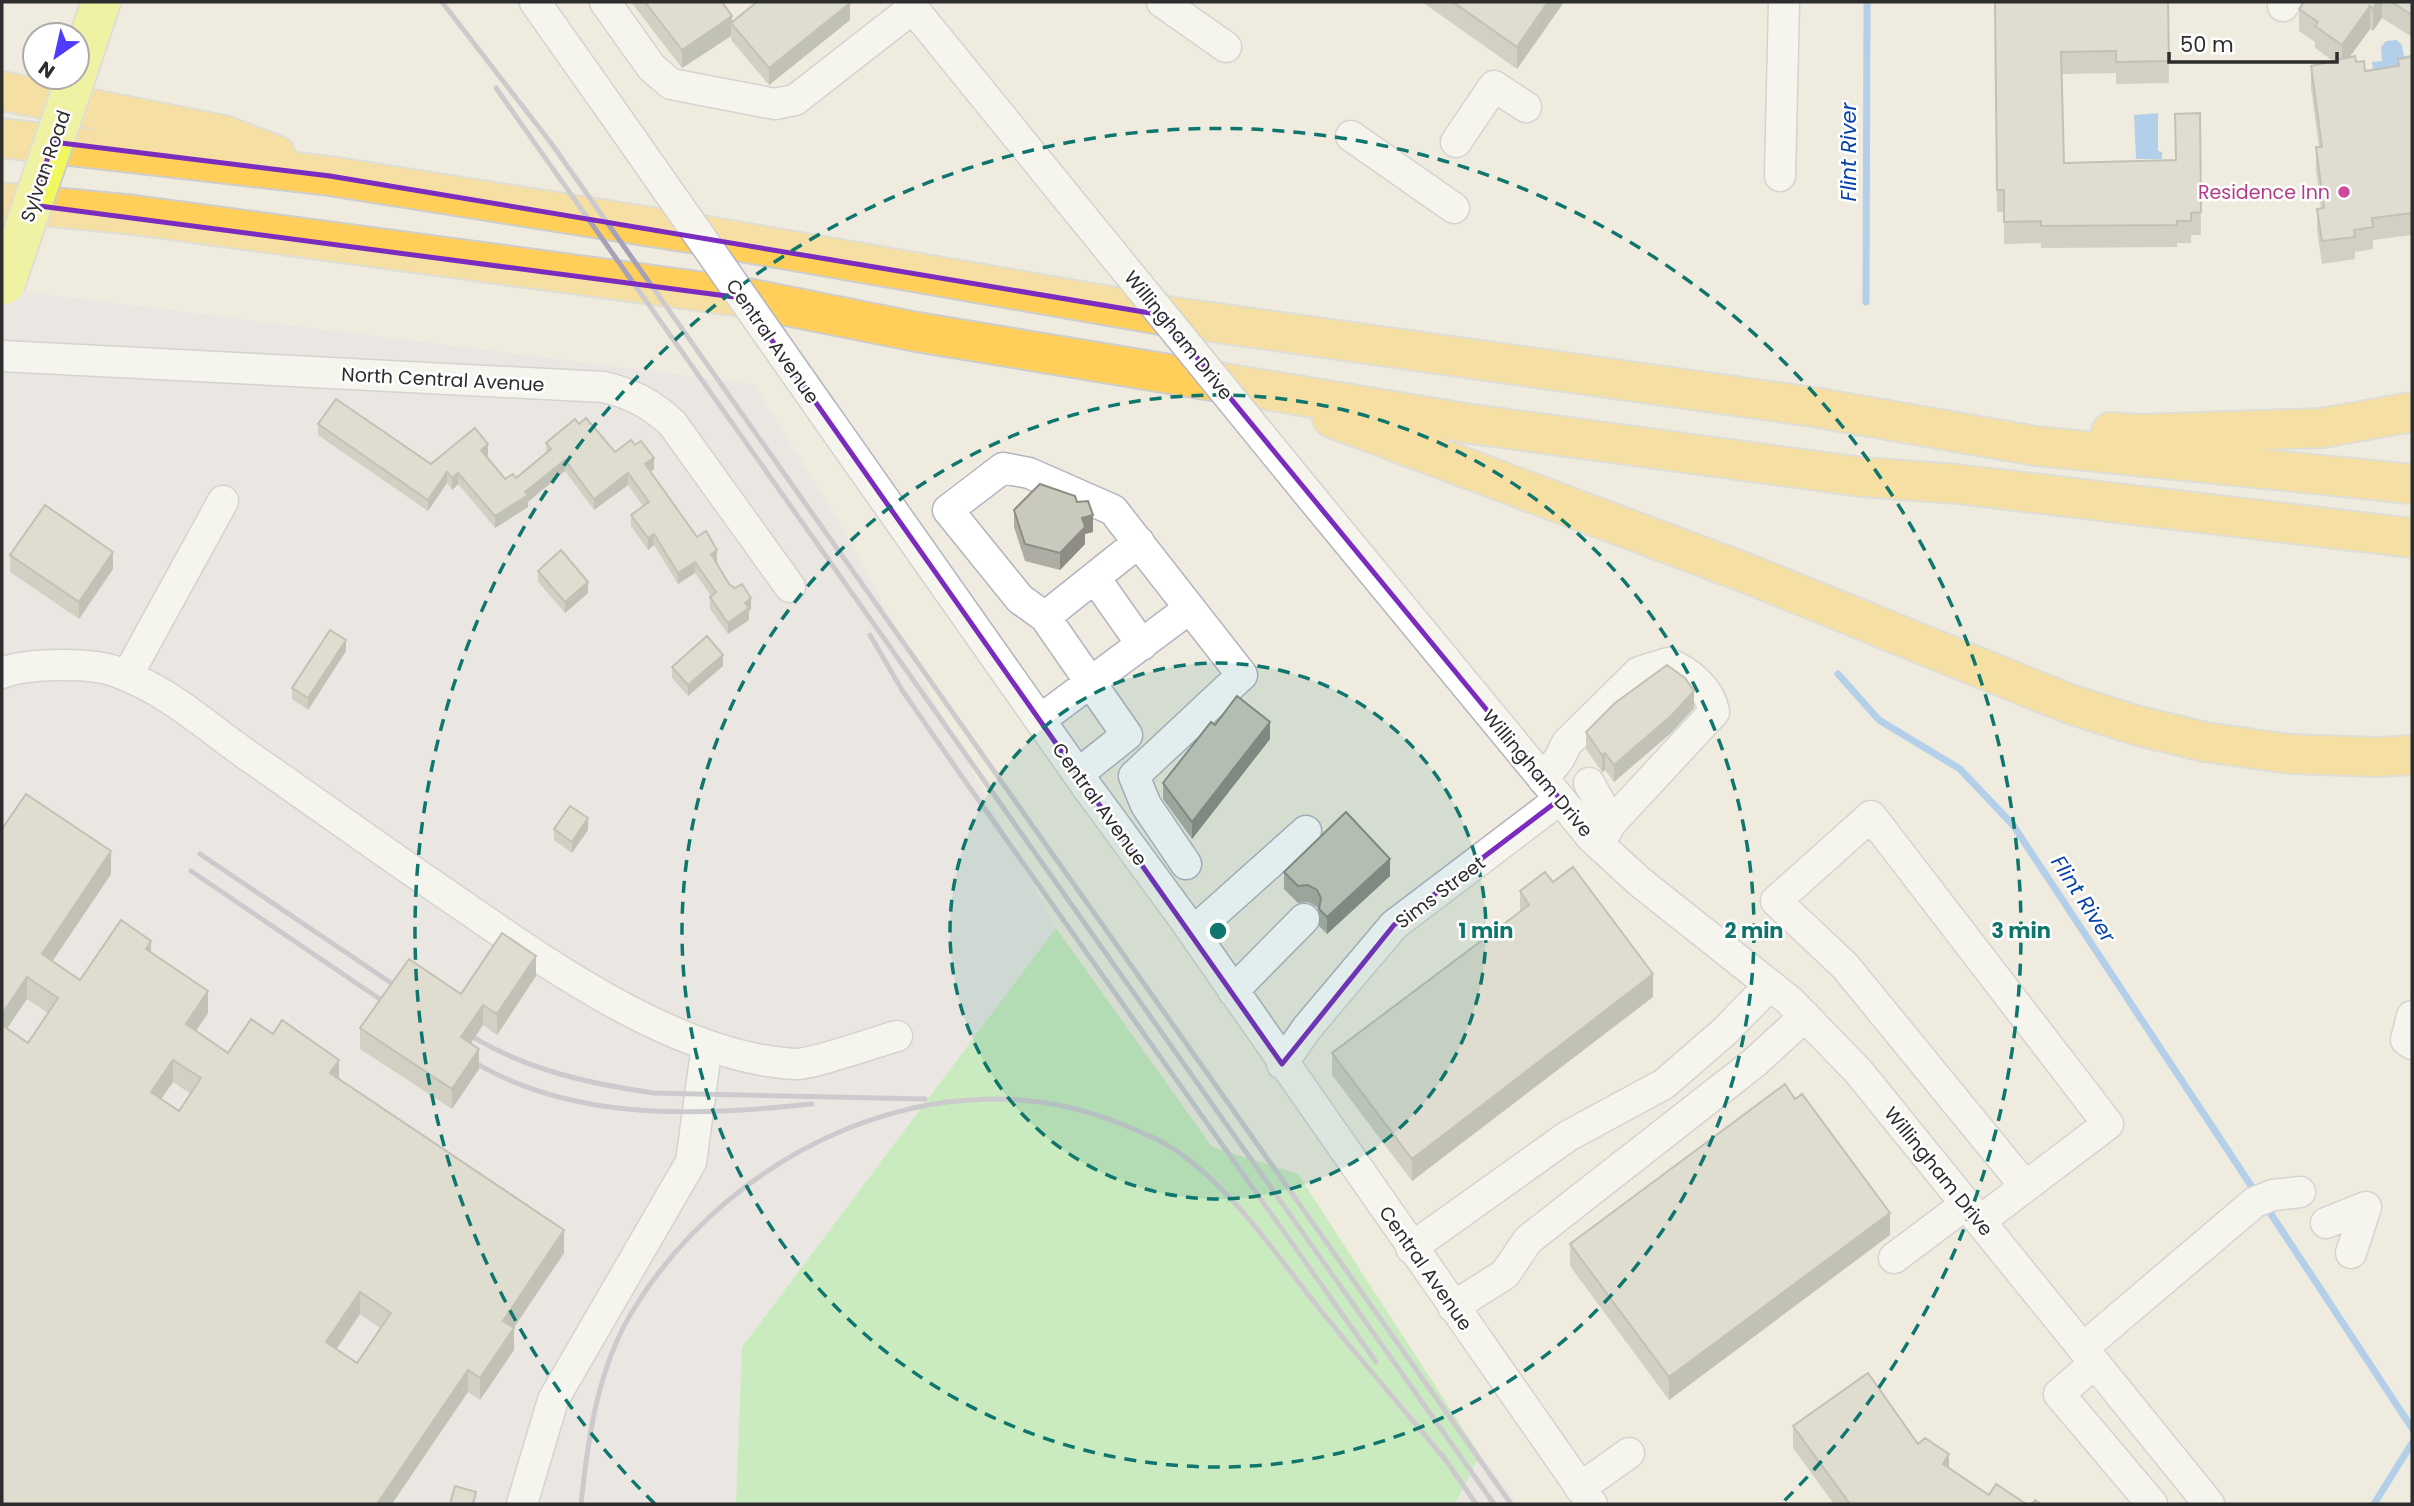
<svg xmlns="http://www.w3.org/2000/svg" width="2414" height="1506" font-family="Poppins,sans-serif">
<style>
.industrial{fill:#e4dfe7}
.green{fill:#9ee799}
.water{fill:#6dabf5}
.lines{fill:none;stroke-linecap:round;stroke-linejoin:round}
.stream{stroke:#6dabf5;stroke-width:7}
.minor-casing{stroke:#b3b3c1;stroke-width:33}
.major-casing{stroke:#cdcdcd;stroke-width:42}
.highway-casing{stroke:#cdcdcd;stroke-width:42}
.minor{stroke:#fff;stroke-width:30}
.major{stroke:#f1f85b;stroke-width:38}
.highway{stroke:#ffcf59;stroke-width:38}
.rail{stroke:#a4a1b8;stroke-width:5}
.minor-bridge-casing{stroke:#b3b3c1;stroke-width:33;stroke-linecap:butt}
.major-bridge-casing{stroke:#cdcdcd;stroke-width:42;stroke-linecap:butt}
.minor-bridge{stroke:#fff;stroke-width:30}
.major-bridge{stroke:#f1f85b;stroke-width:38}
.wall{fill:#aeada3;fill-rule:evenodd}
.shaded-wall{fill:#8d8d85}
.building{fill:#cac9be;stroke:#8d8d85;stroke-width:2;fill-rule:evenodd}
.marked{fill:none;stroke:#7b2cbf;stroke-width:5;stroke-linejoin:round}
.ring{fill:none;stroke:#0f766e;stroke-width:3.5;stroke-dasharray:12 9}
.hotel-dot{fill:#d1479c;stroke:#fff;stroke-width:2.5}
.labels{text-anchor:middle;stroke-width:5;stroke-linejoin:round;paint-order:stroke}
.street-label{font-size:19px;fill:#2d2d2d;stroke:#fff}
.hotel-label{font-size:19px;fill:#b23c85;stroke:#fff;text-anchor:end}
.water-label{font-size:21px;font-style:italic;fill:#0743a7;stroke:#fff}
.centre{fill:#0f766e;stroke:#fff;stroke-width:3.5}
.ring-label{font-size:21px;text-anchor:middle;font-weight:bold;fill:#0f766e;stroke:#fff;stroke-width:5;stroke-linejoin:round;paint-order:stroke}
</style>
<rect width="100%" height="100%" fill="#efecdf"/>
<path class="industrial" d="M4,289l750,95 84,136 218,408 -314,419 -6,157h-734z
M1480,1455l39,49h-64z"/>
<path class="green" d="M1056,928l156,219 86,27 182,281 -25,49h-719l6,-157z"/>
<path class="water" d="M2397,40l5,5 2,11 8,-1v20l-38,4 -2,-17 10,-1 -1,-14 5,-6z
M2158,113v38l4,1v7h-26l-2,-44z"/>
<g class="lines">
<path class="stream" d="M1866,302l1,-300
M1838,674l41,46 81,49 53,56 239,362
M2269,1211l143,217
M2374,1504l38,-61"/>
<g class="minor-casing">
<path id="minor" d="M535,2l72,102
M605,2l47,66 19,16 104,20 20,-4 118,-92
M908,2l156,192
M1162,2l64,45
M2283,6l3,-4
M1351,136l103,72
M1456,142l38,-56 32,21
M1780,176l4,-174
M2,356l602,31c28,7 46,16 68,36l118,164
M823,412l264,375 94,128 411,589
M1311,497l281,341 48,44 150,119 68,70 351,433
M1095,578l47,67
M1045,617l94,-75
M2,673c24,-10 90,-11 115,-1 54,20 87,53 133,85 62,43 124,88 187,131 98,67 235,169 357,176 18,1 81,-22 103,-28
M127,676l96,-175
M1040,720l150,-112
M1078,774l49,-39 -82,-118 -25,-18 -72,-89 55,-42 26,5 84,37 129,165 -108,101 12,29 40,59
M1543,779l16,-20 8,-16 72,-71 29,-9c21,9 42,26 46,49l-103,111 -12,21
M1589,783l22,40
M1193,932l113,-101
M1233,991l71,-72
M2412,1016l-6,24 6,4
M1282,1064l25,-36 87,-103 166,-126
M1980,1221l128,-97 -237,-308 -95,85 69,65 180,220
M2326,1223l40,-16
M1411,1248l157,-112 96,-52 60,-52 46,-47
M2351,1253l15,-46
M1894,1258l72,-54
M1453,1307l52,-33 23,-34 226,-177 51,-47
M2083,1348l172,-146 18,-7 27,-3
M2095,1363l-36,31 93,110
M1580,1488l49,-35
M522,1504l31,-104 138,-238 16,-117"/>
</g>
<g class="major-casing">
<path id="major" d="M77,73l24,-71"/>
</g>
<g class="highway-casing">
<path id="highway" d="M2,91l222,44 52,20
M2,138l328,38 366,58 465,81 652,92 223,39 376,38
M2,202l132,13 608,82 175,35 548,91 397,54 96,7 454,54
M1332,418l414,155 321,130 68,22 70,17 86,12 86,3 35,-2
M2111,432l29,2 182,-6 90,-16"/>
</g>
<use href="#minor" class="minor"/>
<use href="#major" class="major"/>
<use href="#highway" class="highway"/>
<path class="rail" d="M442,2l109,141 960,1361
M496,88l998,1416
M870,635l32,55 56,81 418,591
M200,854l209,141
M191,871l205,139
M459,1028c59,40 125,55 195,65l271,6
M463,1055c102,68 233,61 349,49
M1443,1456l33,48
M581,1504c7,-67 17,-139 54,-197 98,-158 307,-257 486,-183 19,7 39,16 56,27 54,38 90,91 130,142 45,58 94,112 140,169"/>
<g class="minor-bridge-casing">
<path id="minor-bridge" d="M607,104l216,308
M1064,194l247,303"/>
</g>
<g class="major-bridge-casing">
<path id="major-bridge" d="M5,285l71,-208"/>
</g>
<use href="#minor-bridge" class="minor-bridge"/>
<use href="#major-bridge" class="major-bridge"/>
</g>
<path class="wall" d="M631,2h91l10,20 118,-2 -81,65 -38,-45v-4l-49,32z
M1422,2h142l-47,67z
M1995,2h173l1,81 -53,1v-11l-54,1 2,89 112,-3 24,-47 1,122h-10v8h-14v4l-136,1v-5l-37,1v-32h-7z
M2304,2h108v35l-30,-19 -9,13 -3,-2 -21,29 16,13 33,-5v-7l14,-2v178l-39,5v9l-18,3v7l-33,5 -5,-33v-22h4l-5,-39v-23h3l-8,-59v-22l22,-5 -18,-13v-6l-16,-11v-22z
M318,424l113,40 57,-9 -2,2 19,22 11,-1 30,-25v-10l33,-19 36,28 39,17 -4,3 47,65 20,24 -1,1 13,22 22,25 -2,2v9l-21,14 -18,-25v-12l1,-1 -16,-23 -17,11 -24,-39 -6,5 -17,-24v-11l12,-9 -15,-21 -34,25 -29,-39 -37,31v5l-33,21 -37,-44 -6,6 -5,-7 -19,28 -110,-76z
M1077,502l16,30 -8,2v10l-25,26 -35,-9 -11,-34v-17z
M10,555l103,14 -34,50 -69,-47z
M538,571l50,22 -23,20 -27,-31z
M346,651l-38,59 -16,-11v-11z
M723,666l-35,30 -16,-18v-11z
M1694,708l-23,25 -57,49 -9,-12 -3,2 -16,-23v-17z
M1215,725l55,14 -78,100 -29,-40v-16z
M2,829l109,45 -59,87 28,19 71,-27 57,60 -12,18 32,22 111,26 225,174 -50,75v22l-34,50 -12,-8 -466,112zM27,999l21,14 -20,30 -21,-15zM173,1082l18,12 -12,17 -18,-12zM360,1314l20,14 -23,35 -21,-14z
M554,829l34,1 -16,23 -18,-13z
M1284,872l106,4 -63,58 -8,-8v-14l-2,-5 -9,-5 -10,1 -14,-14z
M1553,882l100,115 -241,184 -80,-106v-22l188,-141v-21z
M536,976l-39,59 -14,-10 -13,18 9,26 -27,40 -92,-60v-21l101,-34z
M1890,1235l-221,165 -99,-134v-22z
M1793,1426l125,18 31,24 40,27 37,9h-192l-41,-56z"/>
<path class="shaded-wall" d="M1548,2h16l-47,67v-22z
M2377,2h5v16l-9,13v-22z
M850,3v17l-81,65v-17z
M2370,6v23l-28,38v-22z
M732,16v9l-1,-2v13l-49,32v-18z
M488,444v11l-7,6v-11z
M654,458v11l-9,7v-12z
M565,460v11l-37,31v5l-33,21v-12z
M447,472v11l-19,28v-11z
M458,473v11l-6,6v-12z
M628,473v12l-34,25v-11z
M1093,515v17l-8,2v10l-25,26v-17l22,-35z
M654,534v11l-6,5v-12z
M717,550v11l-6,4v-11z
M113,552v17l-34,50v-17z
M695,562v11l-17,11v-11z
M588,582v11l-23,20v-11z
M751,598v11l-2,2v9l-21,14v-11l17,-20z
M346,640v11l-38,59v-12z
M723,655v11l-35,30v-11z
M1694,691v17l-23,25 -57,49v-17z
M1270,722v17l-78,100v-17z
M1605,753v17l-3,2v-17z
M588,818v12l-16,23v-11z
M111,851v23l-69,103v-23z
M1390,859v17l-63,58v-17z
M151,941v22l-5,-14z
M536,956v20l-39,59v-21z
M1653,974v23l-241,184v-22z
M27,977v22l-25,37v-22z
M208,991v22l-22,33v-22z
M483,1005v20l-22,33v-21z
M479,1049v20l-27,40v-20z
M173,1060v22l-22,32v-22z
M339,1060v22l-9,-9z
M1890,1213v22l-221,165v-23z
M564,1230v23l-61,90v-22z
M360,1292v22l-34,51v-23z
M514,1328v22l-34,50v-22z
M468,1370v22l-76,112h-15z
M1949,1454v22l-6,-12z"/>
<path class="building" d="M645,2h77l10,14 -50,34z
M757,2h92l1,1 -81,65 -38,-45z
M1453,2h95l-31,45z
M1995,2h173l1,59 -53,1v-11l-55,1 3,111 112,-3 -1,-46 25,-1 1,99 -10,1v8h-14v4l-136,1v-5l-37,1v-32h-7z
M2304,2h73l-4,7 -3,-3 -28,39 -27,-19 3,-4 -19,-13z
M2392,2h20v13z
M2355,56l1,6 8,-1 1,10 34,-5 -1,-7 14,-2v156l-40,5 1,9 -19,3 1,7 -33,4 -5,-32 7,-1 -8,-61h6l-11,-81z
M336,399l95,65 44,-36 13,16 -7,6 24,29 8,-5 3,4 35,-29 -5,-6 29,-24 4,5 7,-6 29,34 16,-12 4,5 6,-4 13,17 -9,6 52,73 9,-6 11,19 -6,4 18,30 6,4 7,-4 9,14 -6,5 4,5 -21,15 -18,-26 6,-5 -21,-30 -17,11 -24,-39 -6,4 -17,-23 18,-13 -21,-29 -34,26 -29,-39 -40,32 3,3 -33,21 -37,-43 -6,5 -5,-6 -19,28 -110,-76z
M1040,484l35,12 2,6 11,-1 5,14 -11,3 3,9 -25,26 -35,-9 -11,-34z
M45,505l68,47 -34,50 -69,-47z
M561,550l27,32 -23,20 -27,-31z
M330,630l16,10 -38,58 -16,-10z
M707,636l16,19 -35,30 -16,-18z
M1667,665l18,13 9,13 -23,25 -57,49 -9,-12 -3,2 -16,-23 29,-29z
M1237,696l33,26 -78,100 -29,-39 48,-61 4,3z
M26,794l85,57 -69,103 38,26 41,-60 30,21 -5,8 62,42 -22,33 42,29 23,-34 22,15 9,-14 57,40 -9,13 234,157 -61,91 11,7 -34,50 -12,-8 -91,134h-375v-479l26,18 30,-45 -31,-21 -25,37v-185zM173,1060l28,18 -22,33 -28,-19zM360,1292l31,21 -34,50 -31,-21z
M570,806l18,12 -16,24 -18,-13z
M1346,812l44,47 -63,58 -8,-8 2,-11 -4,-8 -9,-5 -10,1 -14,-14z
M1573,867l80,107 -241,185 -80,-106 197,-148 -9,-14 25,-19 8,10z
M502,933l34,23 -39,58 -14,-9 -22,32 18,12 -27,40 -92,-61 49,-69 52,35z
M1785,1084l10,15 7,-5 88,119 -221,164 -99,-133z
M1868,1373l50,71 7,-6 24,16 -6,10 46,31 7,-11 30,20h-176l-57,-78z
M455,1486l21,6 -3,12h-23z
M2035,1500l6,4h-9z"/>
<path d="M0 0H2414V1506H0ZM53,142l277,34 832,139 398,484 -166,126 -112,139 -540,-766 -710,-93z" fill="#efecdf" fill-opacity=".55" fill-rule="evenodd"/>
<path class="marked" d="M53,142l277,34 832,139 398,484 -166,126 -112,139 -540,-766 -710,-93z"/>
<circle cx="1218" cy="931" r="268" fill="#0f766e" fill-opacity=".12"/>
<g class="ring">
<circle cx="1218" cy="931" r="268"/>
<circle cx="1218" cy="931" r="536"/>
<path d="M655 1504A803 803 0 1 1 1781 1504"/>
</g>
<circle class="hotel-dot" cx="2344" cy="192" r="7"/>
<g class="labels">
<g class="street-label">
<text transform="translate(45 166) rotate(-71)" y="7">Sylvan Road</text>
<text transform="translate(1179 335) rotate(51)" y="7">Willingham Drive</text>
<text transform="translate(773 341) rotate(55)" y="7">Central Avenue</text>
<text transform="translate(443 379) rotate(3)" y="7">North Central Avenue</text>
<text transform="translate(1538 773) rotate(50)" y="7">Willingham Drive</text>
<text transform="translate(1100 804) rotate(54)" y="7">Central Avenue</text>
<text transform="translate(1440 892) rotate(-37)" y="7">Sims Street</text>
<text transform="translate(1939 1171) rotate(51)" y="7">Willingham Drive</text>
<text transform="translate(1426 1268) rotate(55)" y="7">Central Avenue</text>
</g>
<g class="hotel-label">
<text x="2330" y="199">Residence Inn</text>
</g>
<g class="water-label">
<text transform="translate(1849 152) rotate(-90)" y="7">Flint River</text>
<text transform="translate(2083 899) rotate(57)" y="7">Flint River</text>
</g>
</g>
<circle cx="1218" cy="931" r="10" class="centre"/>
<g class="ring-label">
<text x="1486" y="938">1 min</text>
<text x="1754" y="938">2 min</text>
<text x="2021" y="938">3 min</text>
</g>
<rect width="2414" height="1506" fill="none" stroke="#2d2d2d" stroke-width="7"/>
<g transform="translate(56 56) rotate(214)"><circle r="33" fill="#ffffff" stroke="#ababab" stroke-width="2"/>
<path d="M0-5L12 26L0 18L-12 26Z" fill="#4d3bff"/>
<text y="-10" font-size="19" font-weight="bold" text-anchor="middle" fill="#2d2d2d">N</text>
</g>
<path d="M2169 52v10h168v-10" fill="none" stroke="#2d2d2d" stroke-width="3.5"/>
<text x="2180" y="52" font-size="21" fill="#2d2d2d" stroke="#ffffff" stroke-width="5" paint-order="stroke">50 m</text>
</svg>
